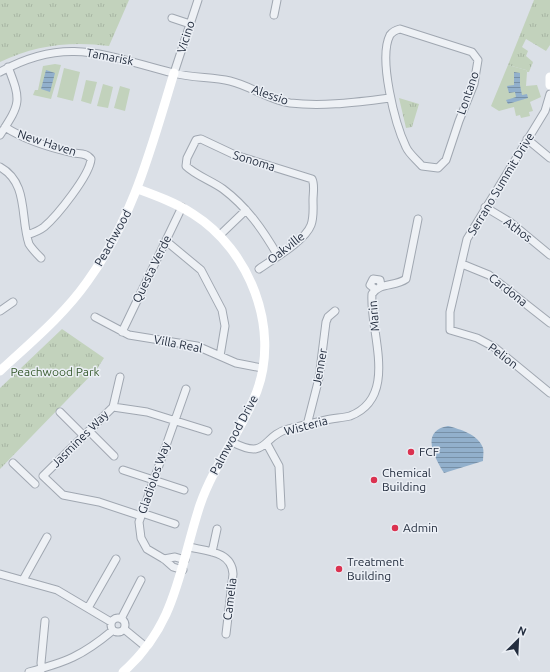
<svg xmlns="http://www.w3.org/2000/svg" width="550" height="672" font-family="Ubuntu,sans-serif">
<style>
.grass{fill:#c2d2bc}
.park{fill:url(#park-tufts)}
.water{fill:url(#water-rules)}
.lines{fill:none;stroke-linecap:round;stroke-linejoin:round}
.street-casing{stroke:#a0a7b1;stroke-width:9}
.street{stroke:#eef1f5;stroke-width:7}
.secondary{stroke:#fff;stroke-width:9}
.poi-dot{fill:#db3250;stroke:#ebeff5;stroke-width:1.5}
.labels{text-anchor:middle;stroke-width:3;stroke-linejoin:round;paint-order:stroke}
.street-label{font-size:12px;fill:#242e3f;stroke:#ebeff5}
.park-label{font-size:12px;fill:#395c30;stroke:#ebeff5}
.poi-label{font-size:12px;fill:#242e3f;stroke:#ebeff5;text-anchor:start}
</style>
<defs>
<pattern id="park-tufts" width="24" height="20" patternUnits="userSpaceOnUse"><rect width="24" height="20" fill="#c2d2bc"/><path d="M3 7l-1-3M5 7V3M7 7l1-3M15 17l-1-3M17 17v-4M19 17l1-3" fill="none" stroke="#a7b5a3"/></pattern>
<pattern id="water-rules" width="6" height="5" patternUnits="userSpaceOnUse"><rect width="6" height="5" fill="#92b0cc"/><path d="M0 2.5h6" fill="none" stroke="#7790a7"/></pattern>
</defs>
<rect width="100%" height="100%" fill="#dbe0e7"/>
<path class="grass" d="M55,64l6,1 -10,34 -18,-4 2,-5h3l5,-24z
M508,65l18,5 1,2 -1,14 11,-1 4,12 -11,5 3,9 -4,1 1,4 -9,2 -1,-3 -4,1 -2,-9 -15,4 -8,-5z
M64,68l16,4 -7,29 -16,-4z
M86,80l11,2 -6,22 -10,-3z
M103,84l10,3 -5,21 -11,-2z
M120,86l10,3 -5,22 -11,-3z"/>
<path class="park" d="M0,0h129l-20,46c-38,-5 -74,-1 -109,16z
M534,0h16v45l-4,6 -20,-12 -4,8 6,4 -2,5 7,6 -4,10h-2l-1,-2 -18,-5z
M399,98l20,6 -7,23 -6,1z
M62,329l42,29 -7,11 -97,100v-81z"/>
<path class="water" d="M46,70l9,3 -5,19 -9,-3z
M514,72l6,1v12l2,10 5,-1 1,4 -20,6 -2,-4 10,-3 -1,-5 -6,1 -2,-7 7,-1z
M448,426c12,3 31,9 35,22 1,4 0,9 0,13l-39,12c-10,-16 -24,-42 4,-47z"/>
<g class="lines">
<g class="street-casing">
<path id="street" d="M274,15l3,-15
M172,18l18,6
M400,29l72,23 6,8 -4,24 -15,37 -13,39 -8,8 -16,-2c-5,-6 -13,-12 -16,-19 -11,-23 -28,-89 -16,-112 3,-4 6,-5 10,-6z
M0,72c67,-37 106,-16 173,1 19,5 39,4 57,8 21,5 39,19 60,22 34,4 67,-1 100,-5
M174,73l24,-73
M550,94l-5,17 -78,128 -17,73v18l27,8 17,9 56,46
M5,127c20,13 46,21 69,26 6,1 13,0 17,6 -1,16 -34,57 -47,68 -5,4 -11,6 -17,8
M0,135c20,-31 22,-33 8,-68
M527,139l23,19
M0,167c29,16 20,51 29,77 3,5 8,10 12,14
M485,207l25,15 40,33
M220,235l26,-25
M166,241l35,29 21,40 3,16 -5,30
M462,264l27,11 61,48
M259,269c14,-10 46,-28 52,-44 3,-8 2,-17 2,-25 0,-7 2,-15 -1,-21l-77,-24 -34,-16 -5,1 -9,18 -1,8c9,9 26,15 37,23 24,18 40,41 55,67
M375,289l-5,-4 3,-6 7,1 1,6
M0,311l13,-9
M95,317l34,18 68,11 39,17 26,5
M122,332l60,-125
M120,377l-7,30 -70,69 20,19 36,7 42,14
M113,407l34,5 61,19
M60,412l24,24
M307,425l12,-47 7,-56 2,-5 7,-6
M89,431l25,25
M232,442c37,19 29,-6 56,-13 13,-3 25,-6 38,-9 8,-2 16,-2 24,-4 50,-19 19,-85 22,-122 8,-12 23,-7 34,-15l12,-60
M267,444l12,22 2,40
M13,463l22,21
M123,470l61,20
M142,513l33,11
M189,547c17,4 43,4 44,27l-7,60
M212,552l5,-23
M164,559l11,-2 10,3
M183,570l-10,-3 -9,-8 -17,-10 -6,-11 -2,-16 47,-133
M0,574l57,16 54,32
M23,580l24,-43
M88,608l28,-49
M111 625a7 7 0 1 1 14 0a7 7 0 1 1-14 0Z
M121,619l20,-39
M124,629l22,18
M42,669l-1,-6 4,-42
M29,672c37,-10 53,-16 83,-41"/>
</g>
<use href="#street" class="street"/>
<path class="secondary" d="M550,77v8
M0,371c30,-28 63,-55 87,-89 47,-65 64,-134 87,-209
M123,672c54,-48 56,-103 77,-167 14,-41 42,-74 57,-114 23,-63 -7,-141 -64,-177 -17,-11 -36,-18 -55,-25"/>
</g>
<g class="poi-dot">
<circle cx="411" cy="452" r="4"/>
<circle cx="374" cy="480" r="4"/>
<circle cx="395" cy="528" r="4"/>
<circle cx="339" cy="569" r="4"/>
</g>
<g class="labels">
<g class="street-label">
<text transform="translate(186 37) rotate(-72)" y="4">Vicino</text>
<text transform="translate(110 57) rotate(11)" y="4">Tamarisk</text>
<text transform="translate(468 93) rotate(-71)" y="4">Lontano</text>
<text transform="translate(270 95) rotate(19)" y="4">Alessio</text>
<text transform="translate(47 143) rotate(18)" y="4">New Haven</text>
<text transform="translate(254 161) rotate(17)" y="4">Sonoma</text>
<text transform="translate(501 184) rotate(-59)" y="4">Serrano Summit Drive</text>
<text transform="translate(518 230) rotate(37)" y="4">Athos</text>
<text transform="translate(113 238) rotate(-61)" y="4">Peachwood</text>
<text transform="translate(286 248) rotate(-38)" y="4">Oakville</text>
<text transform="translate(152 269) rotate(-64)" y="4">Questa Verde</text>
<text transform="translate(508 290) rotate(38)" y="4">Cardona</text>
<text transform="translate(374 316) rotate(-95)" y="4">Marin</text>
<text transform="translate(178 344) rotate(11)" y="4">Villa Real</text>
<text transform="translate(503 356) rotate(37)" y="4">Pelion</text>
<text transform="translate(320 367) rotate(-80)" y="4">Jenner</text>
<text transform="translate(306 426) rotate(-15)" y="4">Wisteria</text>
<text transform="translate(234 435) rotate(-62)" y="4">Palmwood Drive</text>
<text transform="translate(80 439) rotate(-45)" y="4">Jasmines Way</text>
<text transform="translate(154 478) rotate(-71)" y="4">Gladiolos Way</text>
<text transform="translate(230 599) rotate(-83)" y="4">Camelia</text>
</g>
<g class="park-label">
<text x="55" y="376">Peachwood Park</text>
</g>
<g class="poi-label">
<text x="419" y="456">FCF</text>
<text x="382" y="477">Chemical<tspan x="382" dy="14">Building</tspan></text>
<text x="403" y="532">Admin</text>
<text x="347" y="566">Treatment<tspan x="347" dy="14">Building</tspan></text>
</g>
</g>
<g transform="translate(518 640) rotate(24)" stroke="#ebeff5" stroke-width="3" paint-order="stroke">
<path d="M0-3L7 15L0 10L-7 15Z" fill="#242e3f"/>
<text y="-6" font-size="11" font-weight="bold" text-anchor="middle" fill="#242e3f">N</text>
</g>
</svg>
